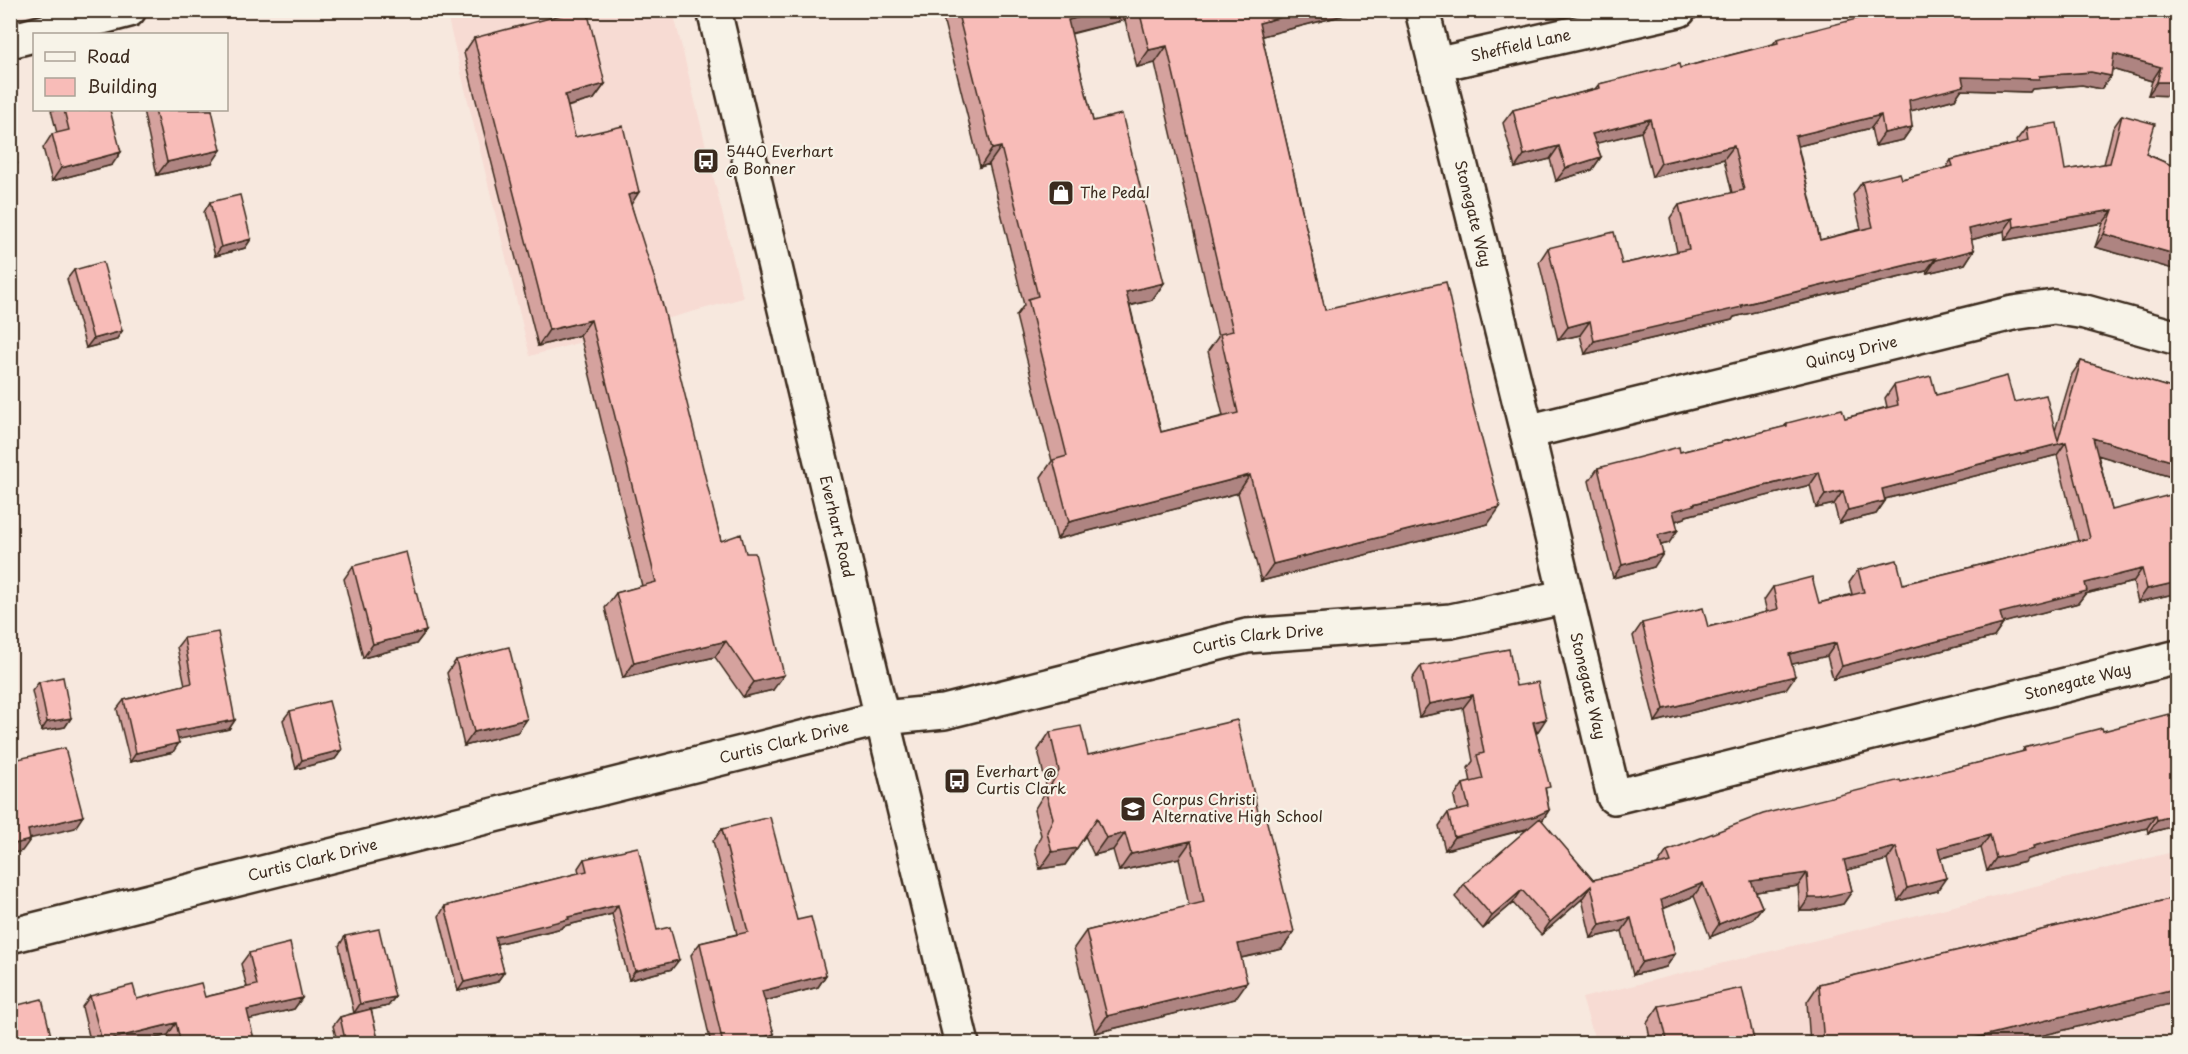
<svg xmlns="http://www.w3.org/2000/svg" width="2188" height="1054" font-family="'Playpen Sans',sans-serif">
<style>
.built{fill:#f7dbd3}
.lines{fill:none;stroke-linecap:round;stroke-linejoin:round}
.street-casing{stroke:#3b2a1e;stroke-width:38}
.secondary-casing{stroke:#3b2a1e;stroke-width:38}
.street{stroke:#f7f3e8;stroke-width:33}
.secondary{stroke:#f7f3e8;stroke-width:33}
.wall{fill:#d5a29e;stroke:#3b2a1e;stroke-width:1.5;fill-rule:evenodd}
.shaded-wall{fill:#ae8481;stroke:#3b2a1e;stroke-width:1.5}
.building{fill:#f8bcb8;stroke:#3b2a1e;stroke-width:1.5}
.labels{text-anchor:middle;stroke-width:4.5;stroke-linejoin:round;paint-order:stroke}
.street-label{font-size:15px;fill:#3b2a1e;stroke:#f7f3e8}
.poi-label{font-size:15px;fill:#3b2a1e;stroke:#f7f3e8;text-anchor:start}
</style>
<rect width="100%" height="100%" fill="#f7e8de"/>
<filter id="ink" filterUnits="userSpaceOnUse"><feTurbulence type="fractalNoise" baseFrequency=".0167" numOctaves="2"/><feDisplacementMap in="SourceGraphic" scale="12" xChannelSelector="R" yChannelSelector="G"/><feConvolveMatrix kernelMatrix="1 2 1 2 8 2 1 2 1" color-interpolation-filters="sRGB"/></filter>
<g filter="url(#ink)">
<path class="built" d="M446,11h227l70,287 -213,58z
M2177,851v192h-581l-14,-45z"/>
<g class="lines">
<g class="street-casing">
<g id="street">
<path id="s1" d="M1422,10l105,422 87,365 564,-140"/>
<path id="s2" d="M1435,65l244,-55"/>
<path id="s3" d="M1527,432l486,-119 41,-6 31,5 93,26"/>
<path id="s4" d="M10,936l872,-218 62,-6 303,-76 204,-15 113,-24"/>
</g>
</g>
<g class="secondary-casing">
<g id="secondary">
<path id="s5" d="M714,10l168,708 80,326"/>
<path d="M10,41l119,-31"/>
</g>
</g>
<use href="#street" class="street"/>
<use href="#secondary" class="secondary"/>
</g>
<path class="wall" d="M941,10h423l-102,26 63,274 163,214 -227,57 -23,-88 -181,46 -16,-62 11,-16 -36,-145 8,-11 -35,-141 -9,3zM1125,20l12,47 18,-4 63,274 -10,14 15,65 -62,16 -31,-126 22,-6 12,-17 -71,-162 -22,-87z
M2178,10v86l-30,-1 4,-14 -40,-12 -1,7 -10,13 -19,-4 -50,4 -2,3 -69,-2 -6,9 -45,12 2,16 -9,13 -28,6 -4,-18 -73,18 22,94 41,-11 -8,-34 9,-13 40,-3 44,-11 5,-8 66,-16 -1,-3 10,-13 39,42 39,-6 9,-36 9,-13 24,39 32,14v95l-5,6 -78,-22 8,-24 -98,17 -1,-9 -33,9 3,10 -9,14 -38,9 -1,-2 -192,46 -2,3 -147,34 -5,-19 -22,5 -19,-78 9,-14 74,16 55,-12 -7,-34 9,-13 53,-12 -8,-34 -72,18 -11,-45 -45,11 5,14 -9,13 -36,11 -6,-22 -35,9 -12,-45 10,-13 82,-21 4,-5 81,-16 93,-24 4,-5z
M474,38l131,46 -11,15 -27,8 8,30 56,67 90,337 52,149 -30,7 -28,-40 -92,21 -18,-70 11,-15 26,-7 -62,-251 -42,11 -74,-293z
M51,110h59l2,55 -60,16 -9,-33 9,-14 5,-1z
M143,110h69v53l-55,12z
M210,202l41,37 -6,9 -30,8 -11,-44z
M74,270l48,61 -6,9 -30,8 -19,-69z
M2081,361l97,29v89l-80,-24 14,55 66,83 -40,9 -5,-20 -48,12 -7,9 -76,20 1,1 -9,13 -161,42 -6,-23 -35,8 -6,25 -131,33 -22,-86 9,-13 66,4 59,-15 -3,-12 9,-13 46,16 33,-9 -3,-11 9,-13 45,14 175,-43 -21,-86 -172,44v2l-9,13 -37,9 -5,-19 -18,4 -6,-23 -124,31 -1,2 -9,3 -7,22 -8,2 -7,22 -41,11 -24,-97 9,-13 82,-16 104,-25 3,-4 58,-5 42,-11 -2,-9 9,-13 42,10 78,7 41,29 17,-57z
M353,566l73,65 -10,13 -53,14 -19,-79z
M184,638l51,82 -6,9 -51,10 -5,13 -43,10 -13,-53 7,-9 61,-15 -8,-38z
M456,660l71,59 -9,13 -54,14 -17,-73z
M1421,666l95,20 20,47 13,77 -7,11 51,59 65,-15v-1l9,-13 234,-69 121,-30 2,-4 79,-17 75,94 -30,8 -1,-5 -120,31 -2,3 -38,9 -6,-23 -40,10 -4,33 -39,10 -11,-41 -40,10 5,21 -9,13 -32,7h-11l-2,-25 -42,6 6,15 -10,13 -42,17 -16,-41 -31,13 12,45 -9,13 -33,8 -11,-44 -31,7 -9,-39 -41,36 -28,-32 -30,26 -28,-32 9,-13 64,-55 -83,21 -6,-24 9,-13 9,-2 -3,-14 9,-13 8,-2 -3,-14 5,-7 -10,-53 -44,9 -7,-38z
M39,682l32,36 -6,9 -24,4 -9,-40z
M290,711l52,39 -7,9 -39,10 -13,-49z
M1050,732l38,23 170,57 36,120 -12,17 -41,9 -6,41 -140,34 -21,-85 12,-17 103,-25 -10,-48 -60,13 -6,-21 -19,5 -9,-19 -20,29 -25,4 -5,-20 6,-14 -7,-25 13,-21 -9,-39z
M722,829l75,91 29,55 -8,12 -54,14 10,33 -6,10h-57l-20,-89 9,-12 37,-9 -24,-93z
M584,859l73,71 15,39 -43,11 -17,-66 -48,12 -2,2 -66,16 8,28 -7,10 -39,9 -19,-75 6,-10 134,-33 -1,-5z
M2178,897v105l-170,42h-198l-3,-42 12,-18z
M345,936l50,61 -7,9 -17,4 8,34h-41l-5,-18 7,-9 14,-4 -15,-67z
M249,953l53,45 -8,11 -45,10 6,25h-85l-2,-9 -35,9h-42l-9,-37 8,-11 47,3 68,-2 42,-10 -6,-23z
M1659,1006l96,38h-104l-4,-21z"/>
<path class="shaded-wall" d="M1107,10h25l-7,10 -69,17 12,-17z
M1308,10h56l-117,30 12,-17z
M1167,46l-12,17 -18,4 12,-17z
M2114,54l47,13 -9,14 -47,-14z
M2091,72l20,4 -10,13 -19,-4 -50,4 -2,3 -69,-2 -6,9 -56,15 10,-14 53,-23 77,-1z
M2157,82h21v14l-30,-1z
M605,84l-11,15 -40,11 11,-15z
M1881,115l-10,13 -85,21 9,-13z
M1650,119l-9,13 -59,15 10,-13z
M1912,127l-9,13 -28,6 9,-13z
M1559,146l-9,13 -35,9 9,-13z
M1734,146l-10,13 -72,18 9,-14z
M1001,147l-12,17 -9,3 12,-18z
M221,150l-9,13 -55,12 10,-13z
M121,152l-9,13 -60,16 9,-13z
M1601,157l-9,13 -36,11 10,-13z
M17,164l-6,9h-1v-7z
M639,192l-10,16 -1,-13z
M2113,210l-10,13 -98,17 9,-13z
M2013,218l-9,13 -45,12 10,-14z
M2104,234l74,21v8l-5,6 -78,-22z
M251,239l-6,9 -30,8 6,-9z
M1974,250l-9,14 -38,9 9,-13z
M1936,258l-10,13 -192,46 -2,3 -147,34 9,-13z
M1164,283l-12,17 -37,9 11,-17z
M591,320l-11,15 -42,11 11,-16z
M1590,321l-10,14 -22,5 10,-13z
M122,331l-6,9 -30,8 7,-9z
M2093,438l85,25v16l-94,-28z
M2066,442l-9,13 -184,47 9,-13z
M1819,472l-9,13 -124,31 -1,2 -21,6 9,-13 20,-7z
M1250,475l-12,18 -181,46 12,-17z
M1843,491l-9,13 -18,4 9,-13z
M1885,501l-9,13 -37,9 9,-13z
M1500,507l-12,17 -227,57 12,-17z
M1678,530l-9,13 -20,5 9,-13z
M1663,554l-9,13 -41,11 9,-13z
M2142,569l-9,13 -48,12 -7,9 -87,23 9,-13 85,-30z
M2178,582v11l-40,9 9,-13z
M2003,624l-9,13 -161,42 9,-13z
M426,631l-10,13 -53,14 10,-14z
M726,641l-11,16 -92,21 11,-15z
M1836,643l-9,13 -47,11 9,-13z
M784,675l-11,15 -30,7 11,-15z
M1795,676l-9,13 -131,33 9,-13z
M1473,695l-10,13 -44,9 10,-13z
M71,718l-6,9 -24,4 6,-9z
M527,719l-9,13 -54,14 10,-14z
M1546,719l-9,14 -4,-11z
M235,720l-6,9 -59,12 6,-10z
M179,743l-6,9 -43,10 6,-9z
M342,750l-7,9 -39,10 6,-9z
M1549,810l-9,14 -14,5 -81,21 9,-13z
M2178,814v11l-30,8 9,-13z
M2156,815l-9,13 -120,31 -2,3 -38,9 9,-13 37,-12z
M83,816l-8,12 -55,13 8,-11z
M1125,833l-12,17 -19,5 12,-17z
M1990,835l-9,13 -52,13 9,-13z
M30,840l-8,11 -12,3v-9z
M1191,841l-12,17 -60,13 12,-17z
M1896,847l-9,13 -52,13 9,-13z
M1077,848l-12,17 -25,4 12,-17z
M1807,873l-9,13 -56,8 9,-13z
M1946,878l-9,13 -39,10 9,-13z
M1703,883l-9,13 -42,17 9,-13z
M1591,886l-9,13 -41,36 9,-13z
M1522,890l-9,13 -30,26 9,-13z
M1852,891l-9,13 -32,7h-11l9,-13z
M618,905l-6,9 -48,12 -2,2 -74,18 7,-9 73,-20z
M1762,907l-10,13 -42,17 9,-13z
M1631,918l-9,13 -31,7 9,-13z
M1294,932l-12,17 -56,12 12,-17z
M1675,954l-9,13 -33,8 9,-13z
M679,960l-7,9 -43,11 6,-9z
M504,972l-7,10 -39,9 6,-9z
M826,975l-8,12 -65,17 9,-13z
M1247,982l-12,17 -140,34 12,-17z
M2178,988v14l-170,42h-58z
M395,997l-7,9 -34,7 6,-9z
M302,998l-8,11 -55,13 8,-12z
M176,1023l-8,12 -35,9h-33l2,-3z
M774,1034l-6,10h-29z
M219,1036l-5,8h-24z"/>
<path class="building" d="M580,10h7l18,74 -40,11 10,42 48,-11 16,66 -11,3 34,107 59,239 20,-7 5,19h9l29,122 -30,7 -28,-41 -92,22 -18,-70 40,-11 -65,-262 -42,10 -75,-292z
M957,10h150l-39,10 25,101 29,-7 42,169 -38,9 35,140 77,-19 -18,-79 13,-3 -66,-285 -18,4 -10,-40h169l-49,13 66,287 121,-28 27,124 27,101 -227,57 -23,-89 -181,47 -16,-62 14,-4 -39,-157 10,-3 -37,-149 -9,2z
M1892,10h286v72h-21l4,-15 -47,-13 -3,22 -20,-4 -52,4v3l-77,-2 2,9 -55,14 3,27 -28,6 -3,-18 -86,21 25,104 53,-13 -11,-45 38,-9 2,6 51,-13 -2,-6 77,-19 -2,-13 31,-5 8,47 45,-7 12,-48 33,9 -9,30 32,14v87l-74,-21 9,-24 -99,17 -1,-9 -44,11 5,21 -38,10v-2l-195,47 1,2 -148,34 -4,-20 -22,6 -20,-79 66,-16 8,32 67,-15 -10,-44 65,-15 -10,-44 -73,17 -11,-44 -58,15 9,23 -35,11 -7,-22 -35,9 -11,-45 87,-22 -1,-4 80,-20 1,4 98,-25 -1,-4z
M64,110h46l11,42 -60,16 -9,-34 17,-4z
M155,110h57l9,40 -54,12z
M10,138l7,26 -7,2z
M240,195l11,44 -30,8 -11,-45z
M103,262l19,69 -29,8 -19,-69z
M2081,361l97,29v73l-85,-25 19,72 66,-17v89l-31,7 -5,-20 -57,14 2,8 -87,22 3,11 -161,42 -6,-23 -47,11 6,22 -131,33 -22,-86 61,-15 5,19 70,-18 -5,-22 39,-10 7,26 45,-11 -6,-22 39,-10 6,24 187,-46 -24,-96 -184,47 3,12 -37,9 -5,-19 -18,4 -6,-23 -126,32 1,1 -21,6 5,19 -20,5 5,19 -41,11 -24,-97 81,-21 1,5 107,-26v-3l55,-14 3,9 53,-13 -4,-20 37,-9 5,19 71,-19 7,26 32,-7 12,46z
M406,552l20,79 -53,13 -20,-78z
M218,632l17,88 -59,11 3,12 -43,10 -12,-53 68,-17 -8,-45z
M509,647l18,72 -53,13 -18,-72z
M1509,649l7,37 22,-4 8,37 -13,3 17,65 -5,1 4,22 -13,6 -82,21 -6,-24 21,-5 -6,-24 20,-5 -6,-24 7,-2 -11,-58 -44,9 -8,-38z
M63,677l8,41 -24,4 -8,-40z
M329,701l13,49 -40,10 -12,-49z
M2169,714v2l9,-2v100l-21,6 -1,-5 -123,31 1,3 -38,9 -6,-23 -52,13 8,30 -39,10 -11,-41 -52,13 8,31 -32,7h-11l-2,-25 -56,8 11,26 -43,17 -16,-41 -42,17 14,54 -33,8 -11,-44 -31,7 -9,-39 -41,36 -28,-32 -30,26 -28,-32 76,-66 53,62 78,-18 -4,-11 96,-37 137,-34 1,2 124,-31 -1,-3 78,-20 1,3z
M1237,720l21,92 6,-2 30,122 -56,12 9,38 -140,34 -21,-85 118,-29 -13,-61 -60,13 -6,-21 -19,5 -9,-20 -20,30 -25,4 -5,-20 6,-14 -7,-25 13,-22 -9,-39 31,-6 7,29z
M65,748l18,68 -55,14 2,10 -20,5v-84z
M770,817l27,103 14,-3 15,58 -64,16 12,43 -35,10h-16l-23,-101 48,-11 -26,-103z
M638,847l19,83 13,-3 9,33 -44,11 -17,-66 -50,12 1,2 -74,18 9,35 -40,10 -19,-76 142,-35 -3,-12z
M2178,897v91l-228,56h-126l-5,-60z
M379,929l16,68 -35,7 -15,-68z
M290,943l12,55 -55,12 8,34h-34l-2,-8 -29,8h-9l-5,-21 -74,18 -12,-45 43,-11 4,14 64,-16 4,14 52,-12 -8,-32z
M1742,988l13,56h-87l-9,-38z
M42,999l11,45h-43v-37z
M371,1009l8,35h-33l-6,-27z"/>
</g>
<defs>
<g id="bus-square" transform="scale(1.35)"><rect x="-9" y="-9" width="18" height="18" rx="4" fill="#3b2a1e" stroke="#f7f3e8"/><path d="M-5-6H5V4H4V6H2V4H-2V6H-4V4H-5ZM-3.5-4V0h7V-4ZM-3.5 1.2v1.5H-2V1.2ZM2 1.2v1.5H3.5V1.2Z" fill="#fff"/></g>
<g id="shop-square" transform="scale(1.35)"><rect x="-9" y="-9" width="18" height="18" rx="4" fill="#3b2a1e" stroke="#f7f3e8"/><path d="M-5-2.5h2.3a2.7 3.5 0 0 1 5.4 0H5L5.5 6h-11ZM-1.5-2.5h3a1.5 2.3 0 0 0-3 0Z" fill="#fff"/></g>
<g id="school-square" transform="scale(1.35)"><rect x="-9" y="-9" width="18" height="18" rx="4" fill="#3b2a1e" stroke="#f7f3e8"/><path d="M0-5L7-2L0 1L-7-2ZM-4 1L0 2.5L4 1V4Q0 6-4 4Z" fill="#fff"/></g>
</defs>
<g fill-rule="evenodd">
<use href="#bus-square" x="706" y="161"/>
<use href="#shop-square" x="1061" y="193"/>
<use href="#bus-square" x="957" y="781"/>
<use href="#school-square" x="1133" y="809"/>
</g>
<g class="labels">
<g class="street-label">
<text dy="5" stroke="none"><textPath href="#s2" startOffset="88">Sheffield Lane</textPath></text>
<text dy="5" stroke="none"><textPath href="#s1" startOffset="210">Stonegate Way</textPath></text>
<text dy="5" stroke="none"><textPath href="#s3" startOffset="334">Quincy Drive</textPath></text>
<text dy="5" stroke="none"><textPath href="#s5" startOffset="531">Everhart Road</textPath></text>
<text dy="5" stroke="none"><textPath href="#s4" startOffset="1284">Curtis Clark Drive</textPath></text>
<text dy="5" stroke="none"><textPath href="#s1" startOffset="1288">Stonegate Way</textPath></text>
<text dy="5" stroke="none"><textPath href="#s1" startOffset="696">Stonegate Way</textPath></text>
<text dy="5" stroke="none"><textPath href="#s4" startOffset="798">Curtis Clark Drive</textPath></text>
<text dy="5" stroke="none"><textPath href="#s4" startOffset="312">Curtis Clark Drive</textPath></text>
</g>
<g class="poi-label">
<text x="726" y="157">5440 Everhart<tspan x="726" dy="17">@ Bonner</tspan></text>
<text x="1080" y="198">The Pedal</text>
<text x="976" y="777">Everhart @<tspan x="976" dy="17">Curtis Clark</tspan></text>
<text x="1152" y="805">Corpus Christi<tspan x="1152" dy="17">Alternative High School</tspan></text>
</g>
</g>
<rect width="2188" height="1054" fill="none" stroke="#f7f3e8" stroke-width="36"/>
<rect x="18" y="18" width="2152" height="1018" fill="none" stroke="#3b2a1e" stroke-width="2" filter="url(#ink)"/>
<rect x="33" y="33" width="195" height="78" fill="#f7f3e8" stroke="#aca397" stroke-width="1.5"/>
<rect x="45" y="52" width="30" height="9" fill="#f7f3e8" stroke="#aca397" stroke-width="1.5"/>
<text x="87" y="63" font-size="18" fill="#3b2a1e">Road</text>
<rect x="45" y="78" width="30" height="18" fill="#f8bcb8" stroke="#aca397" stroke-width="1.5"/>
<text x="87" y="93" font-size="18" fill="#3b2a1e">Building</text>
</svg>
